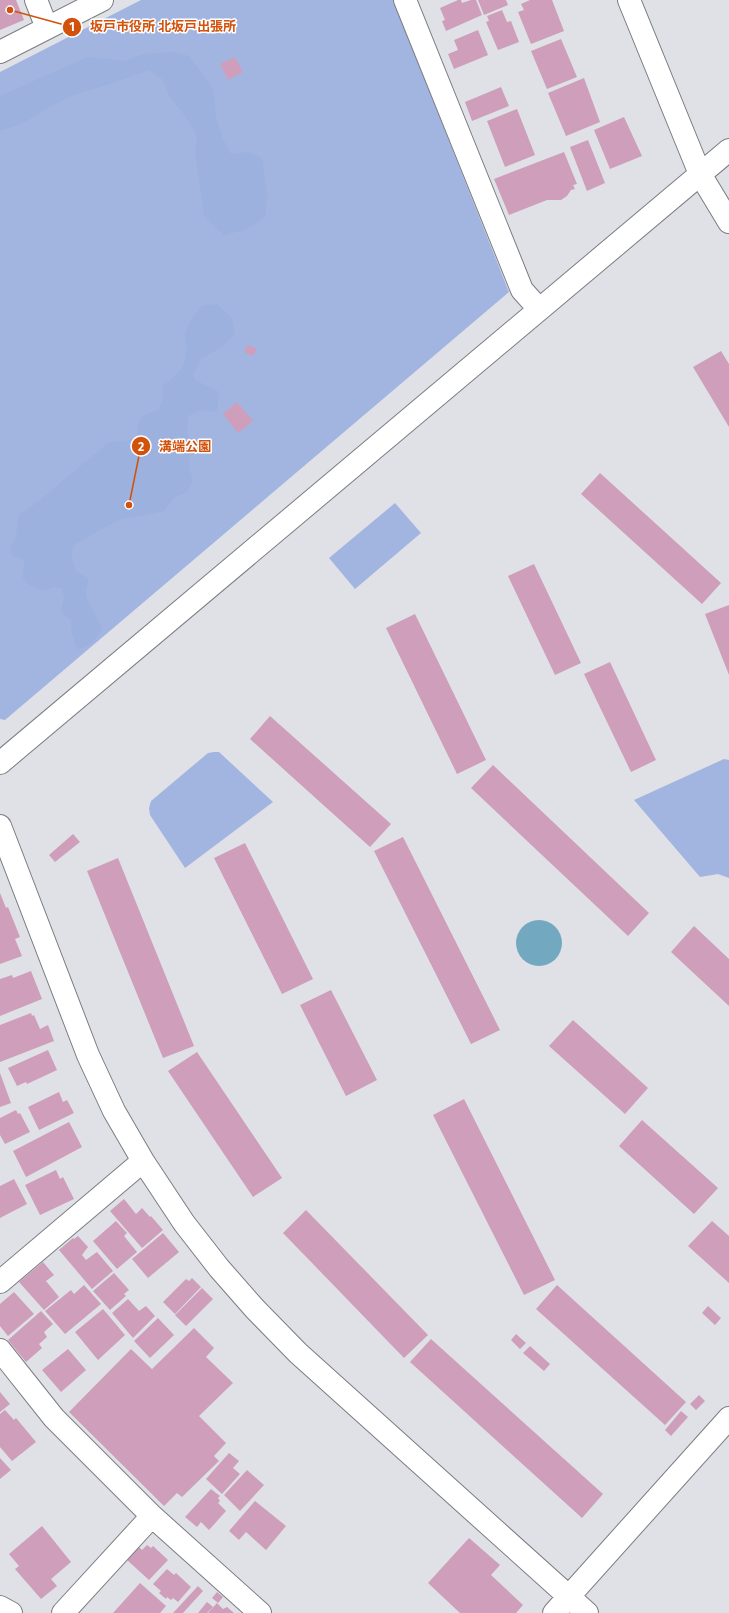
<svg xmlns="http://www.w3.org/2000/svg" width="729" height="1613" font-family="'Fira Sans','Noto Sans JP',sans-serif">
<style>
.green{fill:#a2b5e1}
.forest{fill:#9cb1dd}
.water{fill:#72a9c1}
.building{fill:#ce9eba}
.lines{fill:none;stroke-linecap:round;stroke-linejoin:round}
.minor-casing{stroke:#7b7d82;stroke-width:24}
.minor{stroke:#fff;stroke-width:22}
.leader{fill:none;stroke:#d2520c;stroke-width:1.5}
.callout-dot{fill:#d2520c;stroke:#fff;stroke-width:1.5}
.mark-label{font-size:12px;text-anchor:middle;font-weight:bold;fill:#fff}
.callout-label{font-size:13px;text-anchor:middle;font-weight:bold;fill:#d2520c;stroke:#fff;stroke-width:3;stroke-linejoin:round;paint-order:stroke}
</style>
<rect width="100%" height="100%" fill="#dfe1e7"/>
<path class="green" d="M141,0h252l116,292 -504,428 -5,-1v-647z
M395,503l26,30 -66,56 -26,-31z
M214,752h5l54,50 -88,66 -35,-53 -1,-7 2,-7 57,-48z
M724,759l5,1v118l-11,-4 -18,3 -66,-77z"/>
<path class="forest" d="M175,52l14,4 23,31 5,34 5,16 9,17 18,-2 13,6 5,34 -2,25 -20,13 -21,5 -20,-19 -9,-64 2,-16 -12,-20 -16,-20 -7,-17 -13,-9 -33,12 -48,15 -47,27 -21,7v-35l87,-39 37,4 20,-7z
M217,304l15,14 3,15 -13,14 -21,12 -8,16 2,5 24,12 -2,20 -15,-2 -14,6 -1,17 4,12 -2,22 4,14 -6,11 -12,5 -11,14 -46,9 -44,25 -3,10 5,16 13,8c-1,4 -3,10 -3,15 0,9 13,24 16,34 -4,9 -13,21 -25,21l-6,-19v-10l-7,-5 -3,-5 3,-12 -2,-9c-11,-4 -8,0 -18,1 -6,0 -16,-5 -20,-10 -3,-5 -1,-11 1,-15l-3,-7 -9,-1 -3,-10c7,-7 7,-22 9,-32l16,-11 74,-62 16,-1 12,-4c2,-20 2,-22 22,-27l4,-12v-12c15,-12 23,-18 24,-38 0,-5 -3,-11 -1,-16 2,-10 10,-19 16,-26z"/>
<path class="water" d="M516 943a23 23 0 1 1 46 0a23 23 0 1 1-46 0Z"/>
<path class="building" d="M0,0h16l8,20 -24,10z
M458,0h3l1,3 9,-3h5l6,15 -36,16 -4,-10 3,-1 -5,-12z
M478,0h28l2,5 -24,10z
M530,0h22l12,31 -33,13 -13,-32 6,-2 -3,-6z
M502,10l5,12 4,-1 8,21 -21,8 -12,-28 3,-1 -2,-5z
M478,30l10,25 -34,14 -6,-15 10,-4 -4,-10z
M561,39l16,38 -30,12 -16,-38z
M235,57l8,15 -15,8 -8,-16z
M584,78l16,44 -34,14 -18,-43z
M501,87l8,19 -37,15 -7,-19z
M517,109l18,46 -30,12 -18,-46z
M624,117l18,39 -32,13 -16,-39z
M588,140l17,43 -18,8 -17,-44z
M564,152l13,32 -4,1 2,4 -4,1 -4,6 -6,4h-14l-38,15 -15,-36z
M248,345l9,4 -4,7 -9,-4z
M721,351l8,13v63l-36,-60z
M237,402l16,19 -15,12 -15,-19z
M600,473l121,110 -19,21 -121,-110z
M534,564l47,99 -26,12 -47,-99z
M729,605v70l-24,-61z
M415,614l71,146 -29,14 -71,-146z
M610,662l46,98 -25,12 -47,-98z
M270,716l121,108 -21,23 -120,-108z
M493,765l156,148 -21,23 -157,-148z
M73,834l7,8 -25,20 -6,-7z
M403,837l97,193 -29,14 -97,-193z
M245,843l68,136 -31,15 -68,-136z
M118,858l76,188 -31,12 -76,-187z
M0,893l6,15 2,-1 12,30 -5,2 7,17 -22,8z
M694,926l35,33v47l-58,-54z
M31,971l11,28 -42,17v-37l12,-4 1,3z
M331,990l46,90 -31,16 -46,-91z
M31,1013l1,3 2,-1 6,14 8,-4 6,16 -54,21v-37z
M573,1020l75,68 -23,26 -76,-68z
M48,1050l9,20 -30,14 -1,-2 -9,4 -9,-18z
M197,1052l85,126 -29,19 -85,-126z
M0,1073l11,30 -11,4z
M59,1092l4,10 4,-2 7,13 -35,17 -11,-23z
M464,1099l91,181 -31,15 -91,-180z
M16,1110l2,4 2,-1 10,19 -25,12 -5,-9v-17z
M642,1120l76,68 -24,26 -75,-68z
M69,1122l13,25 -56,30 -13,-26z
M56,1170l4,9 3,-2 11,22 -34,16 -15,-30z
M14,1179l13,25 -27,14v-32z
M124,1199l12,15 6,-6 8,9 1,-1 12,14 -21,18 -32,-37z
M306,1210l122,125 -24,23 -121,-125z
M116,1221l11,12 -3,3 13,16 -20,17 -24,-28z
M712,1221l17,15v47l-41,-37z
M163,1233l16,19 -31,26 -16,-19z
M78,1236l10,11 -6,8 4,5 11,-8 16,19 -21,18 -33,-39 14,-12 1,1z
M43,1262l11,13 -8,6 13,16 -15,13 -25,-28z
M114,1273l15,17 -5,4 2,2 -16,14 -17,-19z
M192,1278l9,9 -26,27 -12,-12 23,-23 3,2z
M84,1285l17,19 -36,30 -20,-23 26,-21 3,4z
M557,1285l129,117 -21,23 -129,-116z
M202,1288l11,11 -27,27 -11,-11z
M14,1292l20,22 -26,22 -8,-10v-22z
M128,1299l11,12 7,-5 9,10 -22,22 -21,-25z
M708,1306l13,12 -6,7 -13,-12z
M103,1309l22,26 -27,25 -23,-28z
M41,1311l12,13 -9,8 3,5 -8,7 3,4 -16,14 -18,-22z
M158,1318l16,17 -24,23 -16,-17z
M194,1328l20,20 -8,9 27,26 -34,33 27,27 -12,13 5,5 -37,36 -5,-4 -13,13 -95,-94 62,-63 26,25 -5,-5z
M516,1334l10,9 -6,6 -9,-9z
M431,1339l172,155 -21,24 -172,-156z
M530,1346l20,18 -6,7 -21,-18z
M68,1349l18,21 -25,22 -19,-22z
M0,1392l10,12 -10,8z
M699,1395l6,6 -9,9 -6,-6z
M5,1410l9,10 2,-2 20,24 -24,19 -12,-14v-33z
M681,1411l7,6 -17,19 -6,-6z
M229,1453l10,8 -6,7 7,6 -18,20 -16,-15z
M0,1458l11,12 -11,9z
M247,1470l17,15 -24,26 -16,-16z
M211,1489l9,7 -2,2 2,3 -2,2 8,8 -17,19 -8,-8 -4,5 -12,-10z
M255,1501l31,25 -20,24 -20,-18 -7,8 -10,-9z
M42,1526l29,36 -20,17 6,7 -16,13 -26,-30 4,-3 -10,-12z
M469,1538l31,27 -9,10 32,30 -7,8h-56l-32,-30z
M147,1545l4,3 2,-2 15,14 -19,20 -22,-20 12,-13 3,3z
M167,1569l7,6 2,-2 15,14 -13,15 -5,-4 -2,2 -4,-3 -1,2 -7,-6 2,-2 -8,-7z
M140,1583l26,23 -6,7h-47z
M198,1586l5,5 -20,22h-10z
M217,1592l6,5 -5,6 -6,-5z
M207,1602l6,5 -6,6h-9z
M217,1603l6,6 4,-2 7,6h-26z"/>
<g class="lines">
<g class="minor-casing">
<path id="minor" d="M36,0l11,28
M405,0l117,290 17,19
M629,0l71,174 29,48
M0,52l102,-52
M0,763l729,-613
M0,826l88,229 26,56 29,50 41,62 35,45 36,41 43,44 289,260
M0,1282l143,-121
M0,1350l54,68 98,98 108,97
M0,1607l11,6
M63,1613l89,-97
M554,1613l175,-195"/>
</g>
<use href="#minor" class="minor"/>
</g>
<path class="leader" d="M10 10L72 27M129 505L141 446"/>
<g class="callout-dot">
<circle cx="10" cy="10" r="4"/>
<circle cx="129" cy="505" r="4"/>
<circle cx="72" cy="27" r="10"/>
<circle cx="141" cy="446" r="10"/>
</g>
<g class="mark-label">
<text x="72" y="31">1</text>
<text x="141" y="451">2</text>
</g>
<g class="callout-label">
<text x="163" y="31">坂戸市役所 北坂戸出張所</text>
<text x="185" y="451">溝端公園</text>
</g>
</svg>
